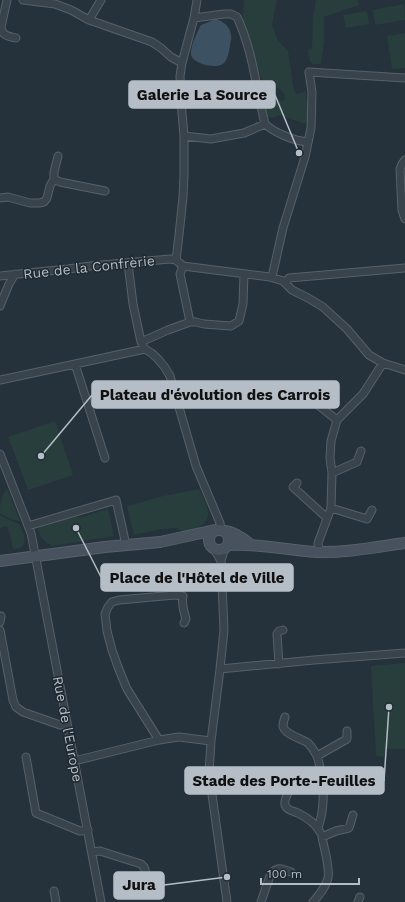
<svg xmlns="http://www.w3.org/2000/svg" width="405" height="902" font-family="'Work Sans',sans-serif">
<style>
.green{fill:#283e3d}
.water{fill:#3c5162}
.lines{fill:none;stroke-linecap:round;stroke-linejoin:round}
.street-casing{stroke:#576169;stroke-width:9}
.secondary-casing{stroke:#576169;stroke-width:12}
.street{stroke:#39434b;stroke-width:7}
.secondary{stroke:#47525e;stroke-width:10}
.labels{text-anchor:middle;stroke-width:3;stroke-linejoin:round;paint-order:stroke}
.street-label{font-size:14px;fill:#b5bec6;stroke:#1e2830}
.leader{fill:none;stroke:#b5bec6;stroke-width:1.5}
.callout-dot{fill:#b5bec6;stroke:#1e2830;stroke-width:1.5}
.callout{fill:#b5bec6;stroke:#b5bec6;stroke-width:1.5}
.callout-label{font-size:15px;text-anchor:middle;font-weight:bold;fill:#111}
</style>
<rect width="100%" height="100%" fill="#25313b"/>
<path class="green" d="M244,0h33l-5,24 5,15 11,12 6,39 3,4 9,-3 2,27 -3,6 -25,-9 -8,3 -6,-2 -2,-12 2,-7 3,-1 14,5 2,-2c-1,-13 -10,-10 -18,-16 -3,-1 -5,-4 -7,-7l-17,-56z
M316,0h42l1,5 -35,12v25l-3,22h-8l-3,-2 -2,-12 4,-2 1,-29z
M404,4l1,16 -30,5 -2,-15z
M367,11l2,13 -23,4 -3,-13z
M405,33v35l-13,1 -5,-33z
M55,421l18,54 -45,15 -20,-53z
M7,489l13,32c-7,0 -14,-4 -20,-8 0,-8 1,-18 7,-24z
M199,489c3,7 7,14 9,21 3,14 -14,20 -24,22 -3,-2 -6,-4 -9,-4 -5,0 -9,2 -14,1l-27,6 -7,-29 36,-10z
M108,509l6,27 -62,10c-7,-4 -12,-8 -14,-16l2,-3 36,-12 3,3z
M0,515l5,3 14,6c5,10 12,25 -6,25l-2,-10 -4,-13 -7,2z
M405,663v86h-20v8l-9,-1 -5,-90z"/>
<path class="water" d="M216,19c8,2 15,9 15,17 1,3 -1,7 -1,10 -1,5 -2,13 -6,17 -7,7 -31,1 -33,-8 -1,-8 6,-23 10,-30z"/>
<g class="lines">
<g class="street-casing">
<path id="street" d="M7,0l-6,27c1,9 7,9 15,11
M23,0l32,4 16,6 18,10 63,22 9,6 10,9 11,6
M194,18l30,-4h7l6,3c16,34 19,71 28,107 10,9 29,17 43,18
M89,20l12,-20
M184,136l27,3 33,-6 21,-9
M405,160l-3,4 -2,5 2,41 3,9
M54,179v-7l4,-16
M0,198l8,-1 22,6h9l5,-1 3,-4 3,-12 4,-7 6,3 45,9
M176,260l7,6 87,11 13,4 9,9 16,8 15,9 24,22 22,26 14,8 22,7
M176,260l3,-25 4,-38 1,-22v-39l-3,-35 -1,-25 2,-13 12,-45 3,-18
M128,263l5,41 8,38 2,3
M183,266l-3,8 10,48
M0,276l28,-3 40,-4 22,-3 80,-7 6,1
M272,277l11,-49 22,-71 6,-29 1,-36 -3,-20 96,6
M286,282l3,-4 116,-10
M0,306l9,-22 6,-10
M141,342l27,-12 22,-8h6l8,2 27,2 8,-5 4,-17 1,-30
M145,349c12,6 19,16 25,27l26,90 24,57 1,7
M75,364l30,94
M0,380l145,-31
M294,386l43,34
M0,454l31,79 70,369
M332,473l25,-11 4,-11
M297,483l-4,4 34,31
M331,508l36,11 5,-9
M28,526l88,-26 10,45
M213,547l8,14
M225,547l-4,14 3,69 -4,39 -9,72 -2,32 18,129
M319,551l-1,-8 13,-35 1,-35 -2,-15 1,-17 6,-21 26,-26 20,-31
M0,622l1,-6
M0,630l13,70 3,7 7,5 37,13 7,-1
M279,664l-2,-30 2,-3 4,-1
M220,669l94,-9 91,-7
M285,717c-1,3 -2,7 -2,9 1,8 19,13 25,17 4,4 7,9 9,13
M159,740l-32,-51 -9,-22 -6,-17 -5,-19 -2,-17 3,-7 4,-5 7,-2 56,-5 8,1c-2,9 1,15 3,23l-2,4
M26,757l10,56 44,18 8,-1
M74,761l85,-21 20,-3 32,4
M288,793c-2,4 -4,8 -3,12 2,6 9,6 13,8 8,4 18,11 22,19
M318,828c8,-22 6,-50 -1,-72l30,-17v-8
M92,852l8,-1 41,13 3,3 1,3 5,24
M54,891l2,11
M261,902l10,-29c8,-7 11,-4 20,-1
M313,902c6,-7 13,-15 15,-24 2,-12 -4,-29 -6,-41l14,-6 13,-3 4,-13
M358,902l2,-5"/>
</g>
<g class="secondary-casing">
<path id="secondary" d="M209 540a10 10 0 1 1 20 0a10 10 0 1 1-20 0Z
M225,531c10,1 19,8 26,14
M228,545c29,-2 59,5 88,7 30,1 60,-5 89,-9
M0,561l105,-14 55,-5 55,-12"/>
</g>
<use href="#street" class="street"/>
<use href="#secondary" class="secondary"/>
</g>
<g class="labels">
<g class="street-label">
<text transform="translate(89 267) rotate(-6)" y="5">Rue de la Confrèrie</text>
<text transform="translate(68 729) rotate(79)" y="5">Rue de l'Europe</text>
</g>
</g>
<path class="leader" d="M299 153L275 95M41 456L92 395M76 528L101 577M389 707L384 781M227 877L164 885"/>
<g class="callout-dot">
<circle cx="299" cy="153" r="4"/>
<circle cx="41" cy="456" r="4"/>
<circle cx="76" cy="528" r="4"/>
<circle cx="389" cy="707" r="4"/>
<circle cx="227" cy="877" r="4"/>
</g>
<g class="callout">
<rect x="129" y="81" width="146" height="27" rx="4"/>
<rect x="92" y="381" width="247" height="27" rx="4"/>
<rect x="101" y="564" width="192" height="27" rx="4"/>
<rect x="185" y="767" width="199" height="27" rx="4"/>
<rect x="114" y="872" width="50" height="27" rx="4"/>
</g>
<g class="callout-label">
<text x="202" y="100">Galerie La Source</text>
<text x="215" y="400">Plateau d'évolution des Carrois</text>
<text x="197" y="583">Place de l'Hôtel de Ville</text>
<text x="284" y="786">Stade des Porte-Feuilles</text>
<text x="139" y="890">Jura</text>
</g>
<path d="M261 878v6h98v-6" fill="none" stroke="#b5bec6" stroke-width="2"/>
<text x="267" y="878" font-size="12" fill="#b5bec6" stroke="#1e2830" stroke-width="3" paint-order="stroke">100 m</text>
</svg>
